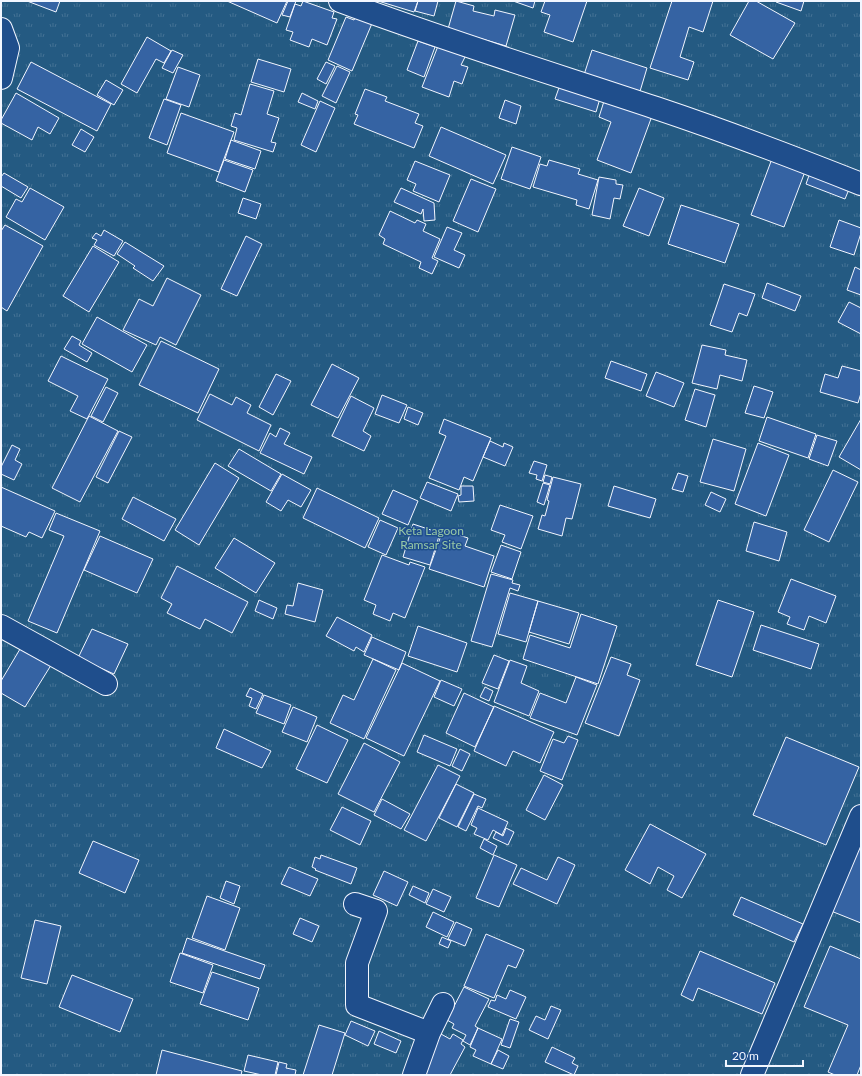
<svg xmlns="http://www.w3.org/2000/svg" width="862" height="1076" font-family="Lato,sans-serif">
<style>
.grass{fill:url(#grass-tufts);stroke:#a8bbd7}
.building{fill:#3563a3;stroke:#f2f6ff}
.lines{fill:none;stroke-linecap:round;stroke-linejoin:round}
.street-casing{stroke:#f2f6ff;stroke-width:24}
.street{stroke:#1f4e8c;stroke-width:22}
.labels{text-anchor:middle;stroke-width:3;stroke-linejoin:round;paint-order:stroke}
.park-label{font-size:12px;fill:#97c8a6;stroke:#1f4e8c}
</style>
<defs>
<pattern id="grass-tufts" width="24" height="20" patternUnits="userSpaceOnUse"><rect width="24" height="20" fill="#245a82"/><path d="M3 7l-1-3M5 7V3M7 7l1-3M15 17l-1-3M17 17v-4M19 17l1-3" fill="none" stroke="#447295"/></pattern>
</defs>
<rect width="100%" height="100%" fill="#1f4e8c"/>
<path class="grass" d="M1,1h860v1074h-860z"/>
<path class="building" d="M27,1h33l-4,11z
M227,1h60l-10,22z
M288,1h8l-6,16 -8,-2z
M303,1l31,11 -2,6 5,1 -10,26 -15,-6 -3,8 -19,-7 3,-8 -7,-2 9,-26 6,2z
M378,1h40l-4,11z
M418,1h20l-4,15 -19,-5z
M456,1l18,5 -1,5 21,5 1,-6 20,5 -9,31 -58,-17z
M513,1h22l-2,7z
M545,1h42l-14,41 -29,-10 6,-17 -9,-3z
M672,1h41l-10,31 -14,-5 -9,30 14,5 -6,18 -38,-12z
M749,1h7l39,22 -22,36 -43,-24z
M776,1h28l-3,10 -25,-9z
M357,14l16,7 -21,50 -24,-11 18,-43 8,3z
M147,37l24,14 -7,12 -8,-4 -19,34 -16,-9z
M418,41l17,6 -11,30 -17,-7z
M438,46l27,11 -4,8 7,2 -6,17 -8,-3 -5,16 -27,-10z
M172,50l11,5 -10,18 -11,-5z
M592,50l55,18 -9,30 -56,-17z
M258,59l33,10 -7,23 -33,-10z
M31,62l80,42 -14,27 -80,-42z
M326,62l9,4 -9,18 -9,-5z
M337,66l13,6 -14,31 -14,-7z
M178,67l22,8 -11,32 -23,-8z
M106,80l17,10 -9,15 -17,-10z
M561,82l40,13 -5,17 -41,-13z
M250,84l24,7 -7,23 12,4 -8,24 5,1 -3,9 -39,-12 3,-12 -6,-2 4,-13 6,2z
M365,89l22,8 -2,4 34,13 -4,9 8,3 -9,22 -60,-24 4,-9 -3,-1z
M16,93l43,25 -9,16 -12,-7 -6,13 -31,-17v-3z
M302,93l16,8 -3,8 -17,-7z
M605,98l47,18 -21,57 -34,-13 14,-38 -12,-5z
M164,99l17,6 -14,40 -18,-7z
M505,100l16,6 -5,18 -17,-6z
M320,101l15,7 -19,44 -15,-7z
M181,113l53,19 -15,40 -52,-19z
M441,127l65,28 -13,29 -64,-28z
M81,129l13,8 -9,15 -13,-7z
M231,140l30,11 -6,18 -30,-10z
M512,147l29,10 -11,32 -29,-10z
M773,156l33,13 -22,58 -33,-12z
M224,160l29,10 -8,22 -29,-11z
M549,160l31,9 -2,5 20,6 -9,29 -13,-4 1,-5 -44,-13 7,-23 7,2z
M415,161l35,14 -11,27 -26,-11 3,-7 -9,-4z
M812,167l40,15 -7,17 -39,-15z
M4,173l24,14 -7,11 -20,-12v-9z
M599,177l17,3v4l7,1 -3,14 -6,-1 -4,21 -18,-4z
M471,179l25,10 -18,43 -25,-11z
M30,188l34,19 -19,33 -39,-23 10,-18 6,3z
M401,188l33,15 1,17 -11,1 -1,-12 -2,5 -27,-12z
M639,188l25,10 -15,38 -26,-10z
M243,198l18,6 -5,15 -18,-6z
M681,205l58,19 -14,39 -57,-19z
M390,211l25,12 2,-3 9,4 -3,7 17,8 -8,19 6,3 -6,13 -13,-6 2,-6 -38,-18 2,-5 -6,-4z
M839,220l22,8v5l-7,22 -24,-8z
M5,225l38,21 -36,65 -6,-4v-76z
M447,227l15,6 -8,17 11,5 -6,13 -25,-11z
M104,230l19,11 -9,15 -20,-11 3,-5 -5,-2 4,-5 5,3z
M246,236l16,8 -25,52 -16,-7z
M125,242l39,24 -11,15 -20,-13 2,-2 -18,-12z
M93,246l26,16 -30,50 -26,-16z
M855,267l6,3v25l-14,-5z
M167,278l34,17 -25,50 -16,-8 -4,8 -33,-15 16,-31 14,7z
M767,283l34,13 -6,15 -33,-13z
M724,284l31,10 -8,22 -8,-3 -7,19 -22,-7z
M849,302l12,6v26l-23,-12z
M97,317l50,28 -15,27 -50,-28z
M72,336l9,5 -2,4 13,8 -5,9 -23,-13z
M161,341l58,28 -21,44 -59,-28z
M702,345l24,5 -1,5 22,5 -5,21 -22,-6 -3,14 -25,-6z
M61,356l47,23 -21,40 -17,-8 8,-15 -30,-15z
M611,361l36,13 -6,17 -36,-13z
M332,364l27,14 -21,40 -27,-13z
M842,366l19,5v22l-3,10 -38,-11 5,-18 13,4z
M656,372l28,11 -10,24 -28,-11z
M276,374l15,7 -18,34 -14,-8z
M754,386l19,6 -9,26 -19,-5z
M106,387l12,6 -15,29 -12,-6z
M695,389l20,6 -9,32 -21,-7z
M210,394l22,11 4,-8 15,8 -4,8 24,12 -12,26 -62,-31z
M382,395l25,10 -8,18 -24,-9z
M351,396l23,12 -11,23 8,5 -7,15 -32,-15z
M408,407l15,6 -5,12 -14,-6z
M89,416l29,15 -38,71 -28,-14z
M767,417l49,17 -8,24 -49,-17z
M444,419l47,19 -18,43 -9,-4 -5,13 -30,-12 17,-42 -7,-3z
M861,419v51l-22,-13z
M280,428l10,5 -6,11 28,13 -8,17 -44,-21 10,-20 6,4z
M119,431l13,6 -24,46 -12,-6z
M817,435l20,6 -9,25 -19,-7z
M713,439l33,10 -12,42 -34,-9z
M490,441l13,6 1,-4 9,4 -8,19 -22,-9z
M758,443l31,12 -23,61 -31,-12z
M12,445l8,4 -5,11 7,4 -8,16 -13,-6v-7z
M239,449l42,25 -10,17 -43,-25z
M534,461l13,4 -5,16 -6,-2 1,-4 -8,-2z
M215,463l24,15 -40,67 -24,-15z
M833,470l25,12 -29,60 -25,-12z
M678,473l10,3 -5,16 -11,-3z
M282,474l29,16 -10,17 -13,-7 -7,11 -15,-9z
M545,475l7,2 -2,7 -7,-2z
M553,477l28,7 -9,35 -6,-1 -4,18 -24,-7 4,-14 3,1 4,-15 -2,-1z
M427,482l31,12 -7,17 -31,-13z
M543,483l7,2 -6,20 -7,-3z
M461,486h12l1,15 -15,1 -1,-6 3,-1z
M614,486l42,13 -6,19 -42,-12z
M1,487l54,24 -13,27 -13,-6 -3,5 -25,-11z
M317,488l62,30 -14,30 -62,-30z
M393,490l25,11 -10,24 -26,-11z
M711,492l15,7 -6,13 -15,-7z
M133,497l43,22 -12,22 -42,-22z
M500,505l33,11 -12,33 -19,-7 3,-7 -14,-5z
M56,513l44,18 -43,102 -29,-12 36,-85 -15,-6z
M380,520l18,8 -12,27 -18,-8z
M754,522l33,10 -8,29 -33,-10z
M413,524l27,9 -10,32 -27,-8z
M443,530l25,8 -3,8 29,10 -10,31 -55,-18z
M100,536l53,23 -16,34 -53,-23z
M234,538l41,25 -19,30 -41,-25z
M501,545l20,7 -9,27 -21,-7z
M382,555l27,10 1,-3 15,5 -20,51 -12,-5 -3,8 -17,-7 3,-9 -12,-5z
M177,566l71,36 -16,31 -27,-14 -5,10 -33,-16 5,-9 -11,-6z
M491,574l22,6 -1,3 8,2 -2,6 -8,-3 -18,59 -21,-6z
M791,579l45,17 -10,27 -17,-7 -5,14 -17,-6 3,-7 -12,-5z
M298,583l25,7 -8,32 -30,-8 2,-9 6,1z
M510,593l28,8 -12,41 -28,-8z
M259,600l18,8 -4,11 -18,-8z
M718,600l36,12 -22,65 -36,-12z
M538,601l41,12 -10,31 -40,-12z
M581,614l36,12 -19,58 -75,-25 7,-24 40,13z
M337,617l35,18 -8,17 -8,-5 -2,4 -28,-15z
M761,625l58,19 -8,25 -58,-19z
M418,626l49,17 -10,29 -49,-16z
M92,629l36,15 -14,30 -36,-16z
M372,637l34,15 -7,18 -35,-15z
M23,644l30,18 -28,45 -24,-14v-12z
M494,655l15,6 -11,28 -16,-6z
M611,657l20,7 -4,11 13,5 -21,56 -34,-13z
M373,659l23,11 -32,69 -34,-16 13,-28 11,5z
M510,660l17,6 -6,17 18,8 -10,25 -35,-14z
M402,663l38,18 -36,75 -38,-18z
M576,677l21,8 -20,50 -47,-17 10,-25 26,10z
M441,680l21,9 -8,17 -20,-9z
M485,687l8,4 -4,10 -9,-4z
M250,688l13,6 -7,15 -7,-3 3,-8 -6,-2z
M464,693l30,14 -19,40 -29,-14z
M264,695l27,10 -7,19 -28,-11z
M494,706l60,26 -14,31 -27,-12 -7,15 -32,-15z
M293,707l24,10 -10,25 -25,-10z
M317,725l31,15 -21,43 -31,-14z
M224,729l47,22 -9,17 -46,-20z
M424,735l33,14 -7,17 -33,-14z
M568,736l10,4 -16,40 -22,-9 13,-32 11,4z
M786,737l73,30 -33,78 -73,-30z
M364,743l36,19 -26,50 -36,-18z
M460,749l10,5 -8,17 -10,-5z
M438,765l22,11 -34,65 -22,-11z
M544,775l19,10 -18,35 -19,-10z
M456,784l18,9 -17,34 -18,-9z
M474,794l12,5 -4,9 -4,-2 -12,25 -8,-4z
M382,799l28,15 -9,15 -27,-14z
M342,807l29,14 -11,24 -30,-15z
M478,808l30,14 -6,13 -9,-5 -5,10 -14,-6 3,-6 -6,-3z
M650,824l56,30 -24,44 -15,-8 7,-14 -16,-9 -8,17 -25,-14z
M506,828l8,4 -6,13 -15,-7 3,-6 7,4z
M484,839l13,7 -4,9 -13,-7z
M93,841l46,19 -14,33 -46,-20z
M852,846l9,3v74l-35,-14z
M321,855l36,13 -6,16 -36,-14 1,-1 -4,-2 3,-10 5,2z
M494,855l23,10 -18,42 -23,-9z
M558,857l17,8 -18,39 -44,-20 8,-16 26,12z
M289,867l29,12 -8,17 -29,-12z
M384,871l24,11 -11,24 -24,-11z
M226,881l14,5 -6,18 -14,-6z
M413,886l16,7 -4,10 -16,-8z
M433,889l18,8 -7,15 -18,-8z
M207,896l33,12 -15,42 -33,-12z
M741,897l62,27 -9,18 -61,-27z
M433,912l21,10 -7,15 -21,-10z
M300,918l19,8 -7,16 -19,-8z
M35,920l26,6 -14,58 -26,-6z
M456,922l16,7 -7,17 -17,-7z
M486,934l38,16 -8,18 -8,-3 -14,33 -30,-12z
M442,937l9,4 -3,7 -9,-4z
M187,938l78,27 -5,14 -78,-26z
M830,946l31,13v106l-4,10h-22l-7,-3 20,-47 -44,-18z
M700,951l75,32 -13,31 -64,-26 -5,13 -12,-6z
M180,953l33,12 -10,28 -33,-11z
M212,972l47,16 -11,32 -48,-16z
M72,975l61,24 -13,33 -61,-25z
M464,987l25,12 -14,27 3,2 -8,17 -7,-4 3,-6 -14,-7 2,-4 -7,-4z
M510,990l16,7 -10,22 -28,-12 3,-7 4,1 2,-6 9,4z
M551,1006l10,4 -13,29 -19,-9 7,-14 9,4z
M510,1019l9,3 -9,26 -9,-3z
M351,1021l24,10 -7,15 -23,-11z
M319,1025l26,8 -13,42h-29z
M478,1028l24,11 -11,25 -18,-8 3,-6 -6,-3z
M379,1031l22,10 -5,12 -22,-9z
M441,1034l9,5 3,-5 10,6 -2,4 4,3 -15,28h-30z
M552,1047l23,11 -3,5 6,3 -4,9 -29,-13z
M162,1050l80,21 -1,4h-85z
M498,1050l11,6 -6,13 -12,-5z
M248,1055l30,7 -3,13h-13l-18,-4z
M279,1062l8,2 -1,4 10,2 -1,5h-19z"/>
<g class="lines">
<g class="street-casing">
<path id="street" d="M340,1c104,39 211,72 316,107 69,23 137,49 205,76
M1,29l7,19 -7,30
M1,626l105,58
M355,904l21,7 -19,52v42l72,28
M414,1075l15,-42 14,-29
M752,1075l109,-259"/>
</g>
<use href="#street" class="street"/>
</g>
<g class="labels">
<g class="park-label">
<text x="431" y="535">Keta Lagoon<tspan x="431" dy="14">Ramsar Site</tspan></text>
</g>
</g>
<rect width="862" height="1076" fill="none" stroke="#f2f6ff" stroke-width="4"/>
<path d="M726 1060v6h77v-6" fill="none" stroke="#f2f6ff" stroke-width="2"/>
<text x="732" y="1060" font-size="12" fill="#f2f6ff" stroke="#1f4e8c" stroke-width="3" paint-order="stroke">20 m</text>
</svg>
